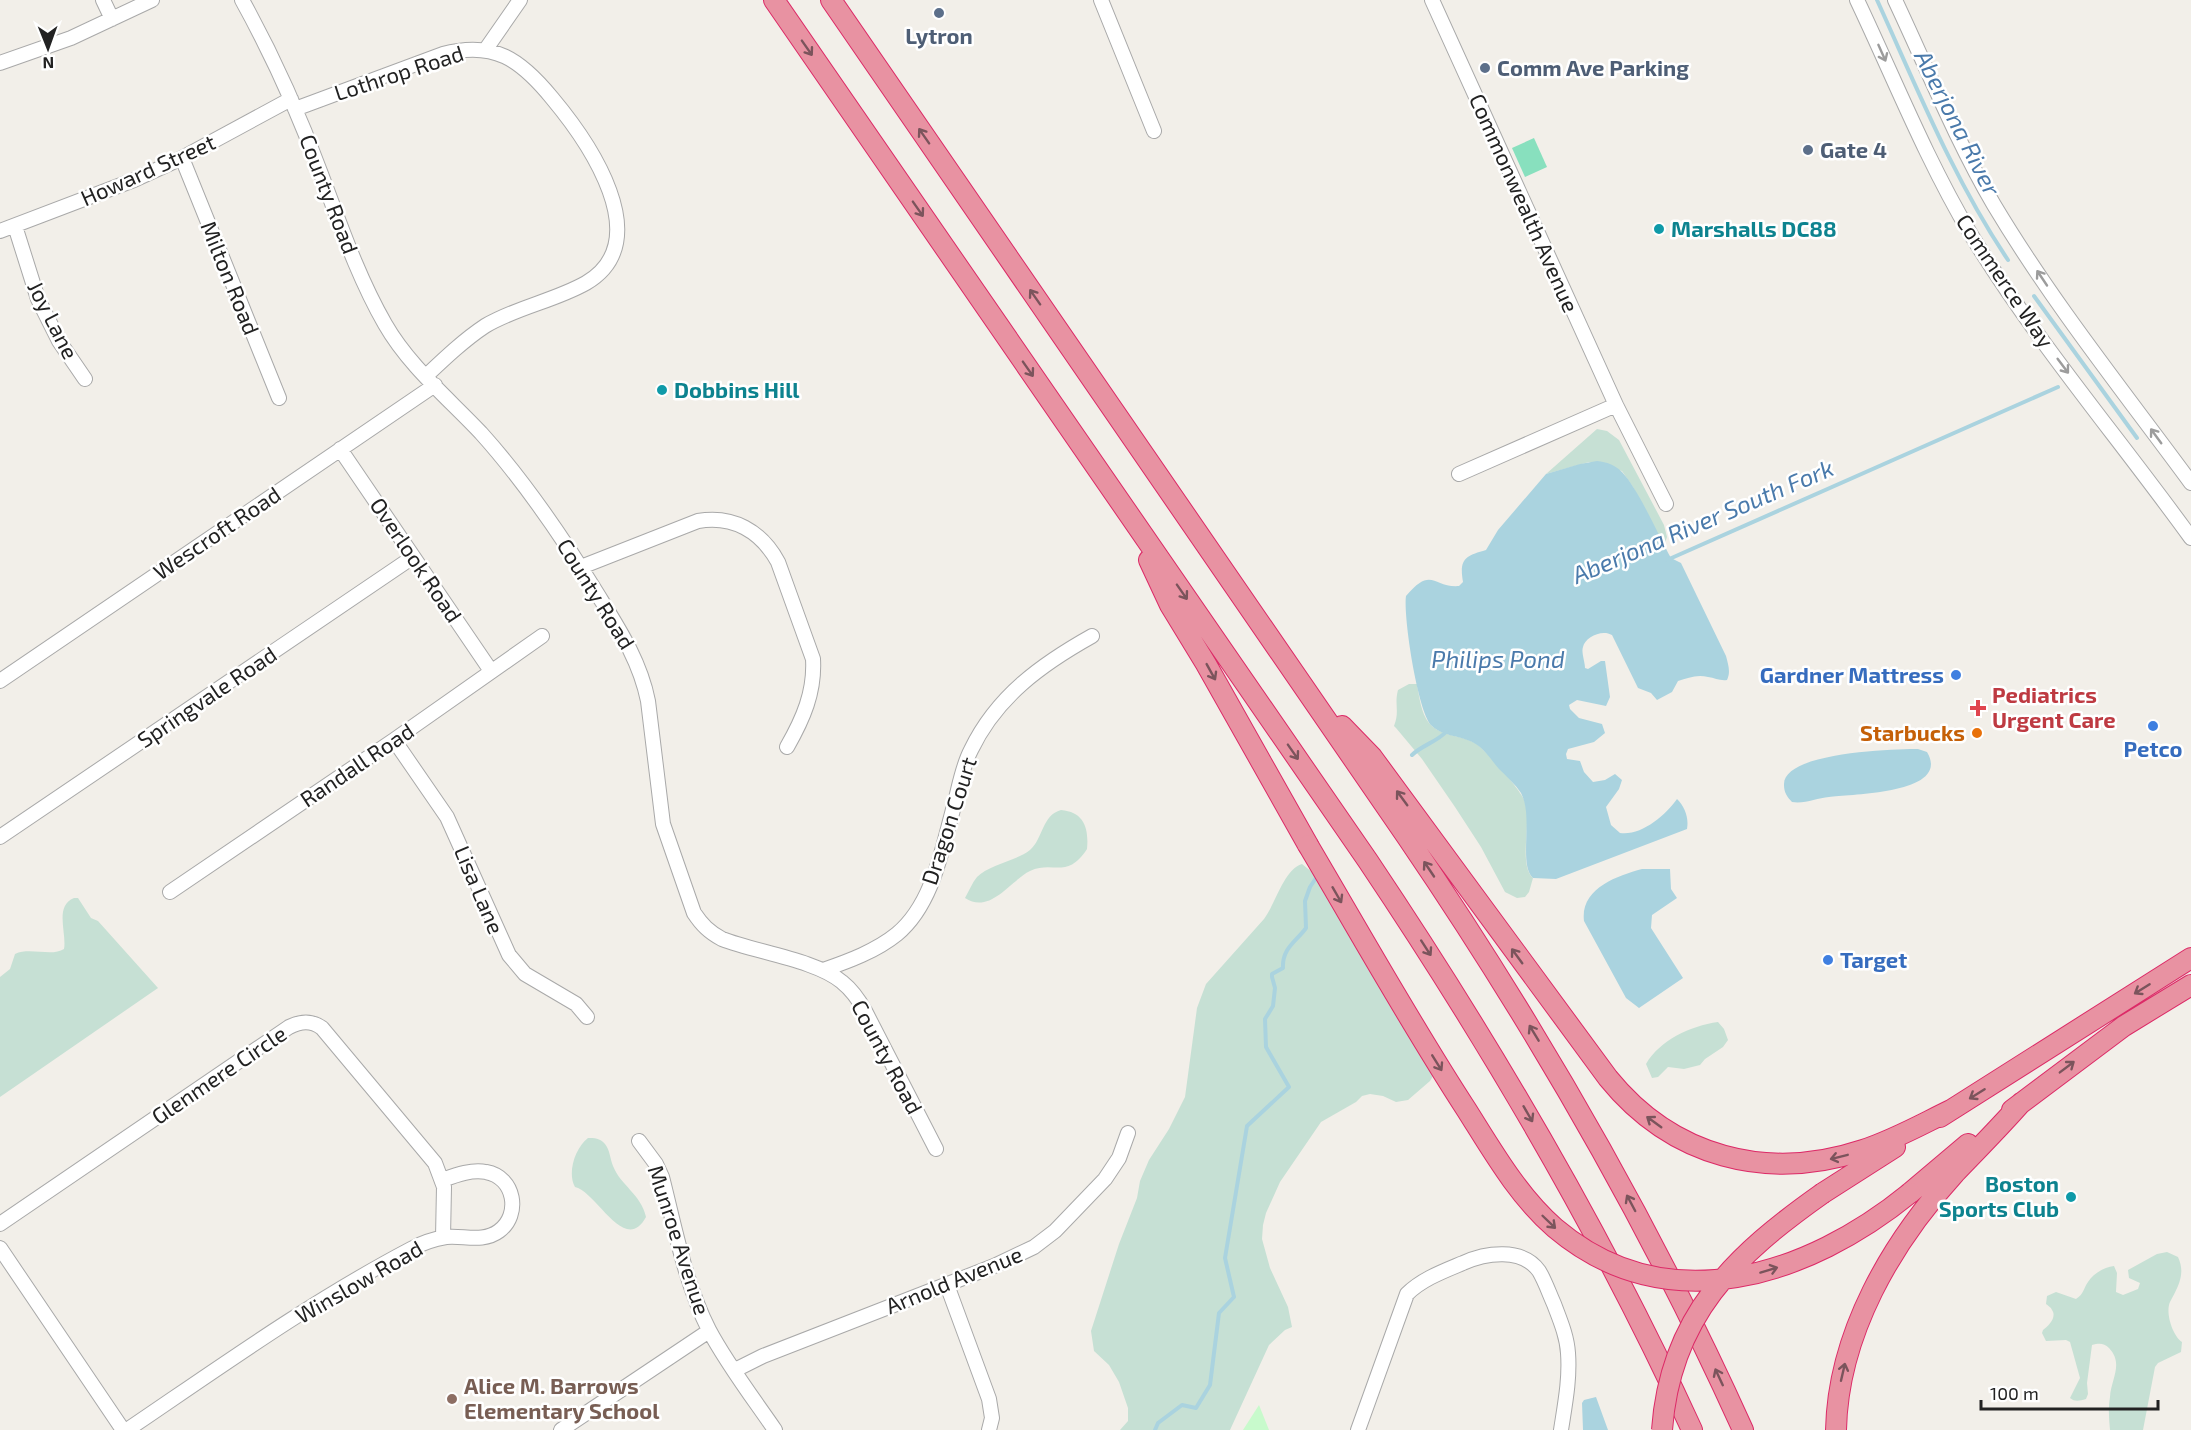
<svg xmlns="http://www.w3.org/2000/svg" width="2191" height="1430" font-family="'Exo 2',sans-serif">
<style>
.wetland{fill:#c6e0d4}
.park{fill:#c8facc}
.pitch{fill:#88e0be}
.water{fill:#aad3df}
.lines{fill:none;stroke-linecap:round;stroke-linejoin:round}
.stream{stroke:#aad3df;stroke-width:4}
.minor-casing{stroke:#a9a9a9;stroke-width:16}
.highway-casing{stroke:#dc2a67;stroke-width:22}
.minor{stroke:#fff;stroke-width:14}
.highway{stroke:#e892a2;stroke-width:20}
.highway-bridge-casing{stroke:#dc2a67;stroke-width:22;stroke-linecap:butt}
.highway-bridge{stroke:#e892a2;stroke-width:20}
.oneway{stroke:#7b545c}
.oneway2{stroke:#9c9c9c}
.service-dot{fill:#5c6f8a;stroke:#fff;stroke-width:2}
.culture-dot{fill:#0f9aa8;stroke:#fff;stroke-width:2}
.shop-dot{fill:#3f7fe0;stroke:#fff;stroke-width:2}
.health-dot{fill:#e0444e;stroke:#fff;stroke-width:2}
.food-dot{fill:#e8710a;stroke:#fff;stroke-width:2}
.education-dot{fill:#8d6e63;stroke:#fff;stroke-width:2}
.labels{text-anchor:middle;stroke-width:5;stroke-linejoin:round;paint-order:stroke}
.service-label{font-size:22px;font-weight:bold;fill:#4e5e75;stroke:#fff;text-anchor:start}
.street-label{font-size:22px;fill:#222;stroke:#fff}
.culture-label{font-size:22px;font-weight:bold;fill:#0d838f;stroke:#fff;text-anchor:start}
.shop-label{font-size:22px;font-weight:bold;fill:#366cbe;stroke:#fff;text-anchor:end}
.health-label{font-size:22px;font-weight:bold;fill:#be3a42;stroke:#fff;text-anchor:start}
.food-label{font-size:22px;font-weight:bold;fill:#c56008;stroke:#fff;text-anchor:end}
.education-label{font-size:22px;font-weight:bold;fill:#785e54;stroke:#fff;text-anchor:start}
.water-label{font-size:24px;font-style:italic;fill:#4a7aab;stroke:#fff}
</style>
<rect width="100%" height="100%" fill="#f2efe9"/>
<path class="wetland" d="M1597,429l10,2 12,9 45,85 3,12 -3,9 -31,-59 -11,-16 -33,-9 -43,12z
M1409,684h8c2,12 4,29 12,39 12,14 30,11 46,20 9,5 47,48 50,59 7,20 -7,62 8,76l-4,14 -4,5 -8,1 -12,-6 -24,-45 -26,-40 -33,-48 -26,-31 -2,-2c6,-15 0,-21 4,-36z
M1061,810c23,2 28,18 26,39 -20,31 -34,11 -57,22 -19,9 -40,44 -65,27 4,-7 7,-15 12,-21 11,-12 39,-16 53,-27 13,-11 12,-35 31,-40z
M1302,864l15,12 119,195 -6,10 -22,19 -12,2 -13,-6 -13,-2 -8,2 -6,6 -35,20 -41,60 -14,31 -3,12 -1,14 8,29 18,39 4,20 -7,3 -16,15 -39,85h-110l8,-9v-13l-9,-26 -10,-17 -15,-14 -3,-20 28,-87 18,-46 3,-17 9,-21 20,-31 16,-32 12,-89 9,-24 58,-65c11,-14 20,-50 38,-55z
M74,898h4l13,20 7,3 60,67 -158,109v-120l10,-8 5,-15c15,-7 37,3 49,-5 3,-16 -10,-43 10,-51z
M1718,1022l6,7 4,11 -5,7 -18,12 -5,6 -16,4 -16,-2 -10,10 -6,1 -6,-14c14,-24 44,-38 72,-42z
M588,1138c6,0 12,0 17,6 5,6 5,15 8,22 8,20 28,28 33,51 -21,39 -50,-26 -71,-30 -8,-14 0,-39 13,-49z
M2167,1252l11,5c8,17 0,30 -8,45 -5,11 3,34 12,40l-1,10 -23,11 -3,4 -12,63h-33c-1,-11 -2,-22 0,-33 1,-18 14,-33 -1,-49 -5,-5 -10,-5 -17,-3l-5,38 1,11 -2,5c-7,2 -11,3 -16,-1l10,-20 -10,-36 -4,-2 -20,1 -4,-8 1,-3c6,-4 14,-13 9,-20 -1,-3 -4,-4 -6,-6l1,-8 9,-4 20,7c8,-5 7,-10 12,-17 5,-8 16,-15 26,-16l3,7 -1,19 7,3 15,-6 2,-6 -11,-5 -1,-8 29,-16z"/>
<path class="park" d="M1259,1405l10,25h-26z"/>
<path class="pitch" d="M1534,138l13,29 -22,10 -13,-29z"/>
<path class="water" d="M1597,461c10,1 18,4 25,11 17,18 36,63 49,86l10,5 45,93c2,8 5,16 1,24 -7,1 -12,-2 -19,-3 -11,-3 -20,1 -30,4l-6,11 -15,8 -6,-7 -13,-5 -26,-53c-10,-6 -27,2 -29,12 -2,5 2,15 2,21l3,1 13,-8h4l5,36 -4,9 -29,-6 -8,5 1,4 9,9 23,6 3,9 -11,9 -26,7 -2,5 1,5 13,2 4,11 9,10 12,-2 10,-6 7,6 -3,9 -13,18 5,18 9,8c21,3 45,-17 57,-34 8,8 12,19 10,30l-131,50 -23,-1c-15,-14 1,-61 -12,-85 -6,-9 -14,-16 -22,-24 -8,-9 -14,-20 -25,-26 -14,-8 -30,-6 -42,-17 -14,-12 -29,-110 -26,-130 26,-31 27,-8 53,-10l4,-4c-4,-23 2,-26 23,-32l12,-20 48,-56 34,-10z
M1918,749l9,3c25,42 -76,42 -98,45 -12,1 -24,7 -37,5 -5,-5 -8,-10 -8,-17 -2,-33 111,-36 134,-36z
M1642,869h28l1,20 6,9 -25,17 -1,13 32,50 -44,30 -13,-10 -42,-77c-4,-32 32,-45 58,-52z
M1596,1397l12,33h-25l-1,-27 2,-3z"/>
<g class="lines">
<path class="stream" d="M1877,0c40,88 77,180 131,260
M2034,296l103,142
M1667,560l391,-173
M1412,755c10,-10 25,-13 35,-24
M1155,1430l3,-7 24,-18 14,3 14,-23 9,-72 15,-16 -9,-39 22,-132 42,-39 -23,-40 -1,-28 8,-13 2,-18 -3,-11v-3l11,-6c-1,-20 13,-26 23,-40l-1,-27 5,-14 8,-12"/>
<g class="minor-casing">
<path id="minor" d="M103,0l9,19
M242,0c31,56 57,114 79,174 19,50 37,103 64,150 24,42 63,74 96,109 45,50 82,105 117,162 21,34 42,66 50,106l15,123 31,89c8,12 15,19 28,26 33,13 94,21 120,43 10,8 17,18 23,29l71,138
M1101,0l53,131
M1432,0l184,405 50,99
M1857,0c37,78 69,159 113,233 65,107 148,204 221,305
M1895,0c32,68 61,140 99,205 58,97 130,187 197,278
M486,49l34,-49
M0,63l71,-25 81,-38
M295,109l148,-55c51,-14 78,6 109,44 36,43 106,143 34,185 -32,18 -69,24 -101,43 -21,14 -40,32 -59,50
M182,158l97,240
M15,226l23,73 21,42 26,38
M0,231l134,-51 48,-22 109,-59
M340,449l151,222
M1459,474l157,-69
M581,567l117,-46c35,-6 63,10 80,41l35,97c2,33 -10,60 -26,88
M0,681l435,-296
M394,740l53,77 62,138 16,19 51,30 11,13
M0,837l413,-280
M170,892l224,-152 148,-104
M823,970c26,-9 53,-19 74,-36 36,-30 45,-85 57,-128 5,-18 8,-39 17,-56 26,-54 71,-86 121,-114
M639,1141l17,23 6,13c13,51 23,106 47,153 18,34 44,68 66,100
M0,1224l289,-197c12,-6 22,-7 33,1l113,135 9,24 -1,50
M0,1248l123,182
M947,1285l42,114 3,19 -3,12
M735,1370l28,-14 231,-90 40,-19 21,-16 50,-52 14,-21 9,-25
M127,1430c93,-63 185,-129 284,-181 11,-6 23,-10 35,-12 17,-2 37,6 53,-6 22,-16 16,-54 -13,-59 -14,-3 -30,3 -44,8
M561,1430l148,-99
M1358,1430l49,-136c15,-15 37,-23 56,-31 22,-10 59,-16 76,8 6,10 10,22 15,33 6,16 13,32 14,49 2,26 -3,51 -7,77"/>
</g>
<g class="highway-casing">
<path id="highway" d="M774,0l594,861c122,182 233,370 324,569
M831,0l576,837c128,188 242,385 336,593
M1149,560l21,45 36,59 102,181
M1342,726l30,31 236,321c64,79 159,104 255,72 31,-10 59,-26 88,-40
M2012,1110l112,-84 67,-41
M1940,1117l251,-159
M1823,1193l72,-46
M1910,1193l58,-49
M1836,1430c2,-96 55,-187 119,-257 22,-23 45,-46 66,-70"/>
</g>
<use href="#minor" class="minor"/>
<use href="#highway" class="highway"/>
<g class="highway-bridge-casing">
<path id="highway-bridge" d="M1308,845c52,88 102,178 158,264 26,41 52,87 89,119 112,95 253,48 355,-35
M1662,1430c8,-114 73,-175 161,-237"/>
</g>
<use href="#highway-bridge" class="highway-bridge"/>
</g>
<defs><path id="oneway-shaft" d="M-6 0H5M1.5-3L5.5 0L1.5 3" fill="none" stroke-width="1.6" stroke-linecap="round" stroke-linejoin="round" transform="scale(1.5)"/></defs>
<g class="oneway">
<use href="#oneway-shaft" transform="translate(807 48) rotate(55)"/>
<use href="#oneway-shaft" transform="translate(924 136) rotate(-125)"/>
<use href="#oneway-shaft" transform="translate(918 209) rotate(55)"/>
<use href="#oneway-shaft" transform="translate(1035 297) rotate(-125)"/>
<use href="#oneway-shaft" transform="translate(1028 369) rotate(55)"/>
<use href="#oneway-shaft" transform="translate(1182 592) rotate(55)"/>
<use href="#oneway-shaft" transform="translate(1211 672) rotate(61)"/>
<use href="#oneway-shaft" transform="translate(1293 752) rotate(55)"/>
<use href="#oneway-shaft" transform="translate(1402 798) rotate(-126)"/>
<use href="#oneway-shaft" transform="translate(1429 869) rotate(-124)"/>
<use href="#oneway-shaft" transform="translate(1337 895) rotate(60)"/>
<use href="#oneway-shaft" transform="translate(1426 948) rotate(57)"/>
<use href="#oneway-shaft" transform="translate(1517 956) rotate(-126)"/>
<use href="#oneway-shaft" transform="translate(2142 989) rotate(148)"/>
<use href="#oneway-shaft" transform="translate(1534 1033) rotate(-121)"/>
<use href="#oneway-shaft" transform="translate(1437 1063) rotate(58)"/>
<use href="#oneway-shaft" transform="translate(2067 1067) rotate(-37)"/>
<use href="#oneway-shaft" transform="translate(1977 1094) rotate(148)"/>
<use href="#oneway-shaft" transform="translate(1528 1114) rotate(60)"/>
<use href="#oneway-shaft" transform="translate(1654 1122) rotate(-144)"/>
<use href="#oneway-shaft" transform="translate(1839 1157) rotate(166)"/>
<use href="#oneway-shaft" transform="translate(1631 1203) rotate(-118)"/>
<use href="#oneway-shaft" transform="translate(1549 1222) rotate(44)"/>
<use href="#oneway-shaft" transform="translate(1769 1270) rotate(-17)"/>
<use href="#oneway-shaft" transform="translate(1843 1372) rotate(-77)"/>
<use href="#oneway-shaft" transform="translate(1719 1377) rotate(-115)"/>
</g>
<g class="oneway2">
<use href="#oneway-shaft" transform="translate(1882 53) rotate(66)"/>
<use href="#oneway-shaft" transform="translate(2042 278) rotate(-124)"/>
<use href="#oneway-shaft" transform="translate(2063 366) rotate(53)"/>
<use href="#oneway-shaft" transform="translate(2156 436) rotate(-126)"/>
</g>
<g class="service-dot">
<circle cx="939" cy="13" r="6"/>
<circle cx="1485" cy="68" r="6"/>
<circle cx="1808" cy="150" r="6"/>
</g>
<g class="culture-dot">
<circle cx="1659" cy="229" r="6"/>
<circle cx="662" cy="390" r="6"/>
<circle cx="2071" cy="1197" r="6"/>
</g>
<g class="shop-dot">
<circle cx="1956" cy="675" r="6"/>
<circle cx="2153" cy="726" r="6"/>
<circle cx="1828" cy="960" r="6"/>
</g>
<path class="health-dot" d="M1975 699h6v6h6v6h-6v6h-6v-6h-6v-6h6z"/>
<circle class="food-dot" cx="1977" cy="733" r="6"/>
<circle class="education-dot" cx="452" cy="1399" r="6"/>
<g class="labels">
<g class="service-label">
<text x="939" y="44" text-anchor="middle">Lytron</text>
<text x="1497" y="76">Comm Ave Parking</text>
<text x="1820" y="158">Gate 4</text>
</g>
<g class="street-label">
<text transform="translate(399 73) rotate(-18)" y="8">Lothrop Road</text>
<text transform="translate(148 170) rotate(-24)" y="8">Howard Street</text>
<text transform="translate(329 194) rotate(69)" y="8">County Road</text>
<text transform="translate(1524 203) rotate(66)" y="8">Commonwealth Avenue</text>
<text transform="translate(230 278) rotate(68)" y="8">Milton Road</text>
<text transform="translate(2005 281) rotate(56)" y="8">Commerce Way</text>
<text transform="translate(53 320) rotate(63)" y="8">Joy Lane</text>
<text transform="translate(217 533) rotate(-34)" y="8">Wescroft Road</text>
<text transform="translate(416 560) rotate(56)" y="8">Overlook Road</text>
<text transform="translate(596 594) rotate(58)" y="8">County Road</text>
<text transform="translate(207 697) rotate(-34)" y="8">Springvale Road</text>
<text transform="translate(357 765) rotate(-34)" y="8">Randall Road</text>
<text transform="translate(949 821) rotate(-72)" y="8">Dragon Court</text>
<text transform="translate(479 890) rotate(67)" y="8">Lisa Lane</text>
<text transform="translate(887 1057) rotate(62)" y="8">County Road</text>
<text transform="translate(219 1075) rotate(-34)" y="8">Glenmere Circle</text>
<text transform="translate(679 1240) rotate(72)" y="8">Munroe Avenue</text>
<text transform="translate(954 1280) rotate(-22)" y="8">Arnold Avenue</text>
<text transform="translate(359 1282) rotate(-30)" y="8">Winslow Road</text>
</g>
<g class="culture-label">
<text x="1671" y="237">Marshalls DC88</text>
<text x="674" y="398">Dobbins Hill</text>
<text x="2059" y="1192" text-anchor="end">Boston<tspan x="2059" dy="25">Sports Club</tspan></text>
</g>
<g class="shop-label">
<text x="1944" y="683">Gardner Mattress</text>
<text x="2153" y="757" text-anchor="middle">Petco</text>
<text x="1840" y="968" text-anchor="start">Target</text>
</g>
<g class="health-label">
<text x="1992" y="703">Pediatrics<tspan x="1992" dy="25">Urgent Care</tspan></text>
</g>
<g class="food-label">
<text x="1965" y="741">Starbucks</text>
</g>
<g class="education-label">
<text x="464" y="1394">Alice M. Barrows<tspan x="464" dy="25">Elementary School</tspan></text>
</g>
<g class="water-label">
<text transform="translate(1957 123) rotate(63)" y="8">Aberjona River</text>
<text transform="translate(1703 522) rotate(-23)" y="8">Aberjona River South Fork</text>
<text x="1498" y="668">Philips Pond</text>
</g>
</g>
<g transform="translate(48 48) rotate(179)" stroke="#ffffff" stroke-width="4.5" paint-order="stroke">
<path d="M0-4.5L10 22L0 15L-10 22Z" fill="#222222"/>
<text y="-9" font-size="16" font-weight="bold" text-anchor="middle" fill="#222222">N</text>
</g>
<path d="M1981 1400v9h177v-9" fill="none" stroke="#222222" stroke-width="3"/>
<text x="1990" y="1400" font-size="18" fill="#222222" stroke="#ffffff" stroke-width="4.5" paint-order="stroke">100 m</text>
</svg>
